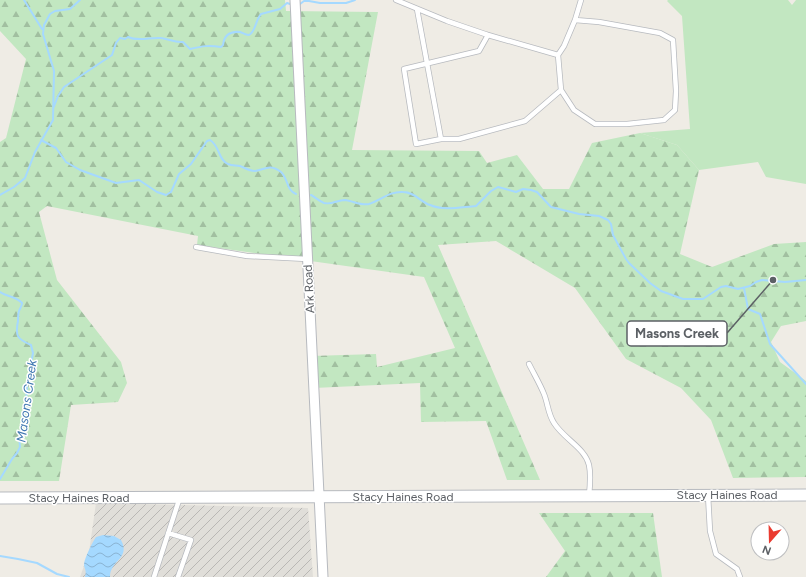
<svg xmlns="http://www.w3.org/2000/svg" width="806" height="577" font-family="Figtree,sans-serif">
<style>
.industrial{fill:url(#industrial-furrows)}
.forest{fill:url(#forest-firs)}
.green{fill:#c2e7c1}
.water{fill:url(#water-waves)}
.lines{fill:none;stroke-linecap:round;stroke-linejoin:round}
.stream{stroke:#a5d9ff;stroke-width:2}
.service-casing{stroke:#b7babf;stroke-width:6}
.minor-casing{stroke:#b7babf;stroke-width:11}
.tertiary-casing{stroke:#b7babf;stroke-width:13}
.service{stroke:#fff;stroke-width:4.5}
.minor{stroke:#fff;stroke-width:9}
.tertiary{stroke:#fff;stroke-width:11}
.labels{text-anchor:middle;stroke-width:3;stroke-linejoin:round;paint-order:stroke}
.street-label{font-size:12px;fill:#5c6065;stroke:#fff}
.water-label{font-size:13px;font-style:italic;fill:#4179b2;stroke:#fff}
.leader{fill:none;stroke:#5c6065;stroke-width:1.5}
.callout-dot{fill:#5c6065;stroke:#fff;stroke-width:1.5}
.callout{fill:#fff;stroke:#5c6065;stroke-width:1.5}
.callout-label{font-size:13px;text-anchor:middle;font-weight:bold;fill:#5c6065}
</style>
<defs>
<pattern id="industrial-furrows" width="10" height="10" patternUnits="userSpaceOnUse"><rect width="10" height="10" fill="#e0ded9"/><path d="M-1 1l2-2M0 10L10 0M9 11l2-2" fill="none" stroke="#b9b7b4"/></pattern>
<pattern id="forest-firs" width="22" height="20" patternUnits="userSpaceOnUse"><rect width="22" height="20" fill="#c2e7c1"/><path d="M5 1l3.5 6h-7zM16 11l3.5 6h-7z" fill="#a1bfa0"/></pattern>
<pattern id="water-waves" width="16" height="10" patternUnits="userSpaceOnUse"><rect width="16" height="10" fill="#a5d9ff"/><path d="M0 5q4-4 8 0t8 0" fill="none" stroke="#8ab3d2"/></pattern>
</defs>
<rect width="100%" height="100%" fill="#efece5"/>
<path class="industrial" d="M96,503l212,5 5,69h-233l9,-25z"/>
<path class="forest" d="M0,0h285l1,11 92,1 -26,138 127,1 8,12 30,-8 26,34h26l23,-46 48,-10 37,12 22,25 -19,84 32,13 62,-23 32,-2v79l-25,5 -10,16 9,20 26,19v96l-73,1 -22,-58 -30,-32 -55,-29 -51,-71 -79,-47 -58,4 102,235h-33l-21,-59 -65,1 -1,-39 -106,5 -3,-32 65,-2 1,13 78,-19 -31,-71 -227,-32 1,-9 -151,-30 -8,6 18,68 64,82 6,21 -9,19 -47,3 -12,76h-59v-339l6,-4 20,-79 -26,-28z
M539,513h114l9,64h-116l19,-26z"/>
<path class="green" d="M668,0h120l4,5 4,-5h10v184l-40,-7 -8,-15 -59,8 -22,-25 -37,-12 50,-4 -8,-113 -15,-15z"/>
<path class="water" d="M103,535l11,1 7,4c10,19 -11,20 -11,37h-25c2,-7 -1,-8 -1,-13 1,-7 8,-21 12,-27z"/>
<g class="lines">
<path class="stream" d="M24,0l18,29
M300,4l4,-3h5l11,2h26l9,-3
M53,109l5,-13 6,-9 48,-32 4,-12 4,-5 5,1 3,-2c11,5 22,0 33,1 8,1 14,5 22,4l7,7c13,-3 18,-4 31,-2l2,-2c1,-9 6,-14 17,-13 3,1 5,3 9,3 7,-4 6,-14 12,-21l19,-5 7,-6 3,1
M41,140l15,8 10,14 14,8 36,13 23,-3 18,12 9,3 5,-3 8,-18 12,-10 16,-23 3,-1c10,6 8,20 18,24 4,2 8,1 12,2 5,2 9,5 15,5 10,-1 14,-8 26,1 7,6 5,18 15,22
M0,195l14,-8 11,-9 10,-26 18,-32 1,-49 -11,-37 1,-9 6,-11 5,-3 15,-2 10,-9
M311,195c4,2 8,6 13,8 8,2 13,-3 21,-3 8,1 17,6 24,4 12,-4 21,-13 34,-12 12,0 17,10 27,13 14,6 31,2 46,1l15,-15 7,-4 18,5 7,-3 8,1 6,2 14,15 28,7 20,2 9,4 3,4 2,11 13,24 3,4 21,20 11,8 22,8h20l18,-12 5,-1 12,3 12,-3 6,-4 6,-2 23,2 21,-2
M744,288l4,21 12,5 10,30 36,40
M0,292c7,5 16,4 22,11 0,3 -2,5 -3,8 -1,3 -1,7 -1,10 -3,15 -1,18 13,24l2,8 -6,33 -1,16 -3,20 -4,14 1,11 -3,6 -5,6 -12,20
M0,556l18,3 19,4 20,11 12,3"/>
<g class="service-casing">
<path id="service" d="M396,0l51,21 41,14 70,20
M417,9l24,130h18l66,-18 36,-31 -3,-35 6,-9 11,-26 24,2 61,11 13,7 3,51 -1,19 -11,10 -37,4h-32l-21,-14 -13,-20
M575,20l6,-20
M441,139l-25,5 -12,-75 75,-18 9,-16
M196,247l51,9 60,3
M529,364c5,10 11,20 15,30 4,10 4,20 10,29 10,16 31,25 35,42 2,9 1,21 0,31
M708,495l2,36 6,23 21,15 3,8
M168,533l23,7 -13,37
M154,577l26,-80"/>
</g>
<g class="minor-casing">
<path id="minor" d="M295,0l28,577"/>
</g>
<g class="tertiary-casing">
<path id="tertiary" d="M0,498l806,-3"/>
</g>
<use href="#service" class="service"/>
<use href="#minor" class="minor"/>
<use href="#tertiary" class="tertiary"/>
</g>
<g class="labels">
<g class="street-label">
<text transform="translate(309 289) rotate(-93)" y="4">Ark Road</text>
<text x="727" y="499">Stacy Haines Road</text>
<text x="403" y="501">Stacy Haines Road</text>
<text x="79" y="502">Stacy Haines Road</text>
</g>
<g class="water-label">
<text transform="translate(26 401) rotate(-82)" y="5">Masons Creek</text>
</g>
</g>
<path class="leader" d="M773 280L727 333"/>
<circle class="callout-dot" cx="773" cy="280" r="4"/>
<rect class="callout" x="627" y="321" width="100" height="25" rx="4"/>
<g class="callout-label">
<text x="677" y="338">Masons Creek</text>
</g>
<g transform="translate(770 541) rotate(200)"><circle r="19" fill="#ffffff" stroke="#bebfc1"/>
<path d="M0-3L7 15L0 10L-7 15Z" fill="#ea3b30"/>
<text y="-6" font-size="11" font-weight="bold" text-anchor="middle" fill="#5c6065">N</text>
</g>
</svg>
